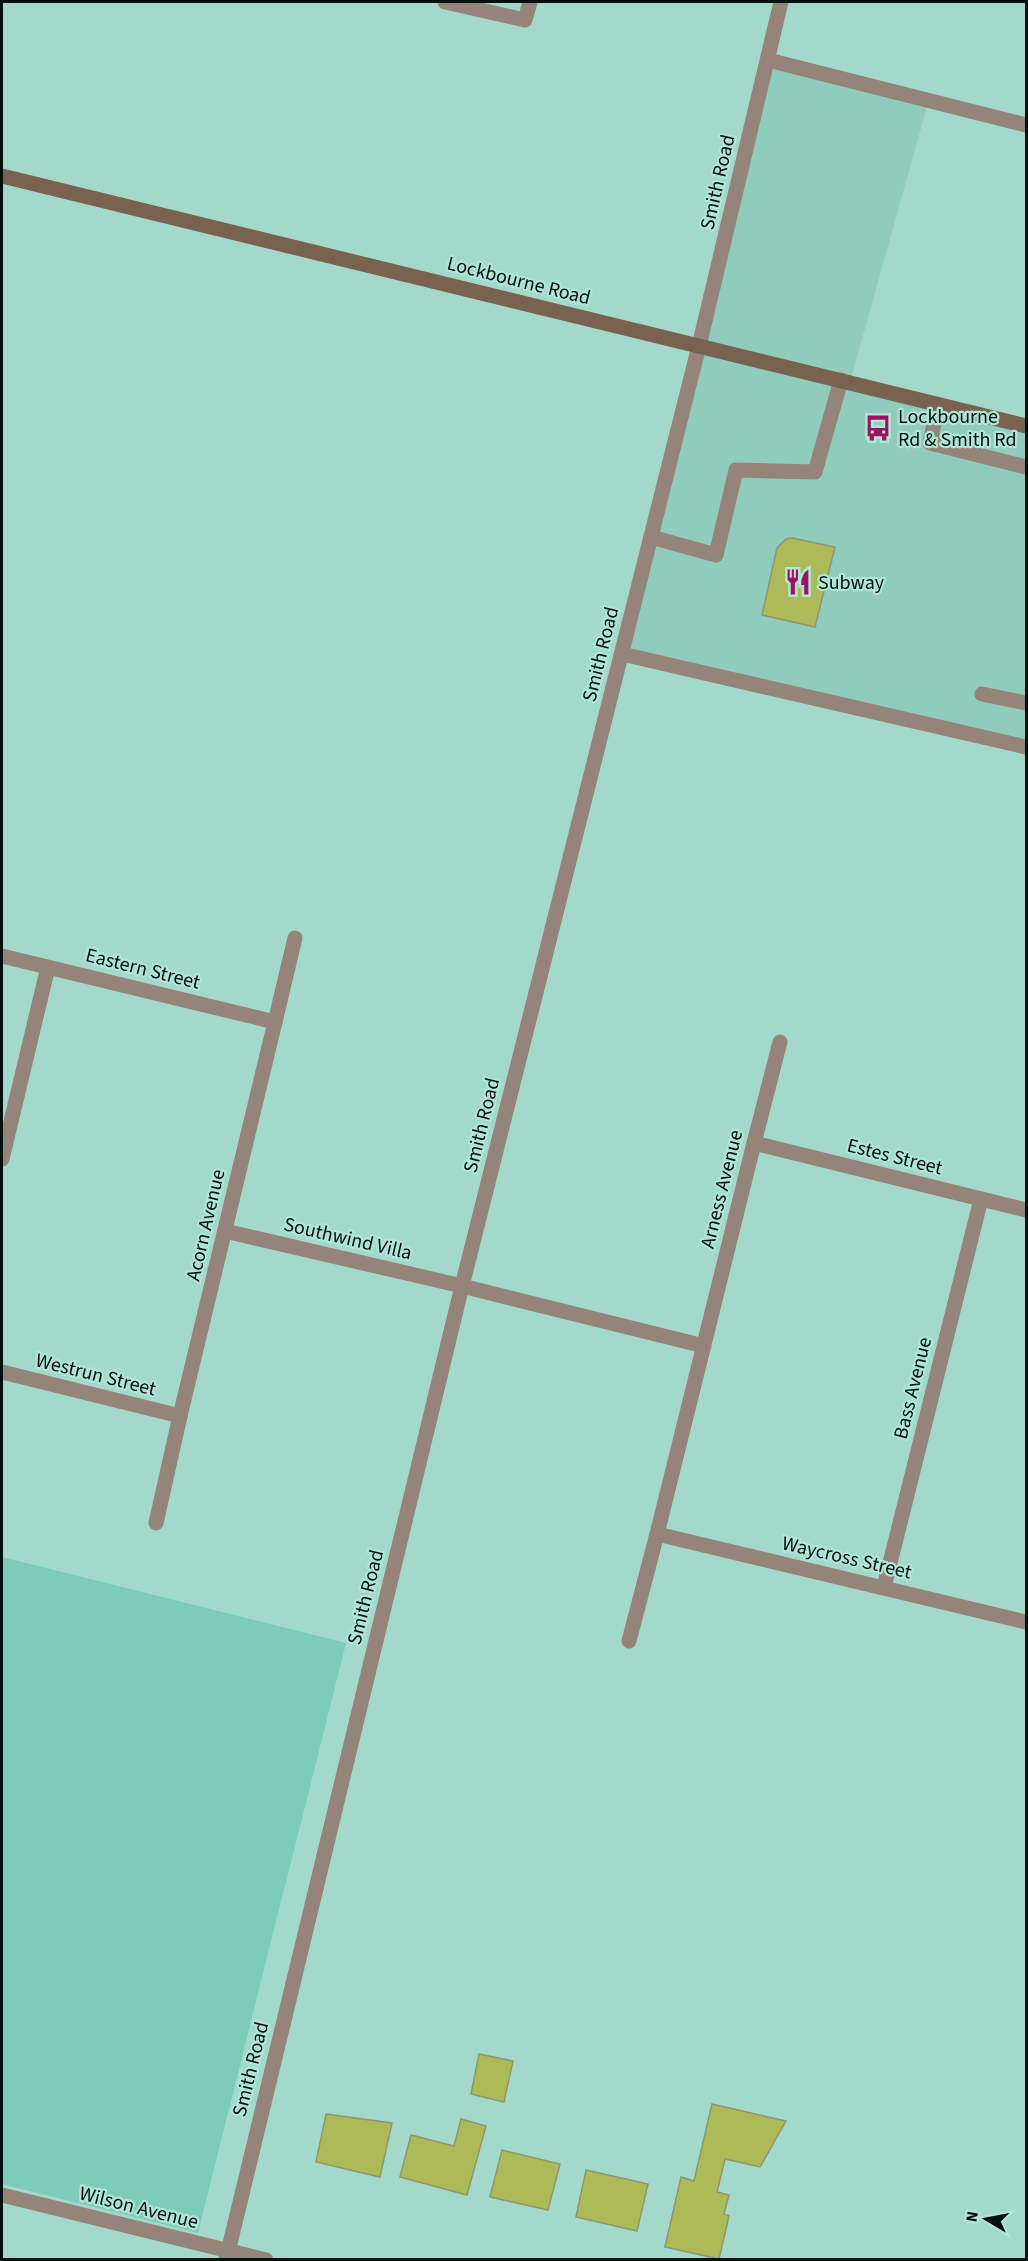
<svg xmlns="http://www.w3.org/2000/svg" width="1028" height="2261" font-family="'Source Sans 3',sans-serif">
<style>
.built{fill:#8fccbc}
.green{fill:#7dccb8}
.building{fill:#acba58;stroke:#90976d;stroke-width:1.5}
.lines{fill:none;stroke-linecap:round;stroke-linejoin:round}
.service{stroke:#958479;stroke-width:15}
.minor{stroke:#958479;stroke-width:15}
.secondary{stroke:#7a6251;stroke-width:15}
.labels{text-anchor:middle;stroke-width:4.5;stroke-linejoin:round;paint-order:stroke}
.street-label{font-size:20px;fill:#00100c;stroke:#b0e6d7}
.poi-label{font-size:20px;fill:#00100c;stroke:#b0e6d7;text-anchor:start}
</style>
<rect width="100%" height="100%" fill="#a3d9ca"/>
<path class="built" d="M769,63l159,40 -78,279 176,44v322l-409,-90z"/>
<path class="green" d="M2,1557l344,86 -148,590 -196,-49z"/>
<path class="building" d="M792,538l43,9 -20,80 -53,-12 15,-67 9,-9z
M479,2054l34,7 -9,41 -33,-8z
M712,2104l74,17 -26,46 -35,-8 -8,33 12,3 -5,19 5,2 -10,43 -54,-12 16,-70 13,4z
M326,2114l66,9 -12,54 -64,-15z
M461,2119l25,7 -19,69 -67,-18 11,-42 43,11z
M502,2150l58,14 -12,46 -58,-13z
M586,2170l62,14 -11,47 -61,-14z"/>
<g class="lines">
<path class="service" d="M445,2l80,18 5,-18
M768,60l258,65
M938,405l-8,38 96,24
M651,537l65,18 20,-85 79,2 26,-92
M622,654l404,93
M982,694l44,9
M275,1022l20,-84
M754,1143l26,-101
M156,1523l24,-107
M629,1641l28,-107"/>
<path class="minor" d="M2,956l273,66 -95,394 -178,-44
M2,1159l46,-192
M1026,1210l-272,-67 -97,391 369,88
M225,1231l237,55 242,60
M884,1587l97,-388
M2,2195l264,65
M226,2260l236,-974 237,-940 82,-344"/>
<path class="secondary" d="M2,176l1024,250"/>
</g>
<defs>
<g id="bus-bare" transform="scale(2.07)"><path d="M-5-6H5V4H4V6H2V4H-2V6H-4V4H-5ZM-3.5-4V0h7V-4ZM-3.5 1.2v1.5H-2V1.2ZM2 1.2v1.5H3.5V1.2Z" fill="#9f115c" stroke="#b0e6d7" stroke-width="2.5" paint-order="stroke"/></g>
<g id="restaurant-bare" transform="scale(2.07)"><path d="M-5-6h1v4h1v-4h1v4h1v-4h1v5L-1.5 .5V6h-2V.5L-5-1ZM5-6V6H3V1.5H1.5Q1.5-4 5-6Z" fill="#9f115c" stroke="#b0e6d7" stroke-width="2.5" paint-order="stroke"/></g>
</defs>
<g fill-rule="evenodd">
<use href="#bus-bare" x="878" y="428"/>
<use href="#restaurant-bare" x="798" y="582"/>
</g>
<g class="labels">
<g class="street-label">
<text transform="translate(717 182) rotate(-77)" y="7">Smith Road</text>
<text transform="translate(519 280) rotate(14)" y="7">Lockbourne Road</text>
<text transform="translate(600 654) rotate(-76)" y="7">Smith Road</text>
<text transform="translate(143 968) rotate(14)" y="7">Eastern Street</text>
<text transform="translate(481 1125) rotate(-76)" y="7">Smith Road</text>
<text transform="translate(895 1156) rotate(14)" y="7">Estes Street</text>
<text transform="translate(721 1189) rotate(-76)" y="7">Arness Avenue</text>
<text transform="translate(205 1225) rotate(-77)" y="7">Acorn Avenue</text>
<text transform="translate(348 1238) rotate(13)" y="7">Southwind Villa</text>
<text transform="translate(96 1374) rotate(14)" y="7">Westrun Street</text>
<text transform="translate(912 1388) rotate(-76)" y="7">Bass Avenue</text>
<text transform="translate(847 1557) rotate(13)" y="7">Waycross Street</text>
<text transform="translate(365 1597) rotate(-76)" y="7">Smith Road</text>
<text transform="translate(250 2069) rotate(-76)" y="7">Smith Road</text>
<text transform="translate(139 2207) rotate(14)" y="7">Wilson Avenue</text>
</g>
<g class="poi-label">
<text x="898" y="423">Lockbourne<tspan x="898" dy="23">Rd &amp; Smith Rd</tspan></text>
<text x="818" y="589">Subway</text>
</g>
</g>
<rect width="1028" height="2261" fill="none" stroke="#00100c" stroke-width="6"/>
<g transform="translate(986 2219) rotate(280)" stroke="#b0e6d7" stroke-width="4.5" paint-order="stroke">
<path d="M0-4.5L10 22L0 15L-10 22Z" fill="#00100c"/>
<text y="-9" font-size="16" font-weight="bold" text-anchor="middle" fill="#00100c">N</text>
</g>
</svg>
